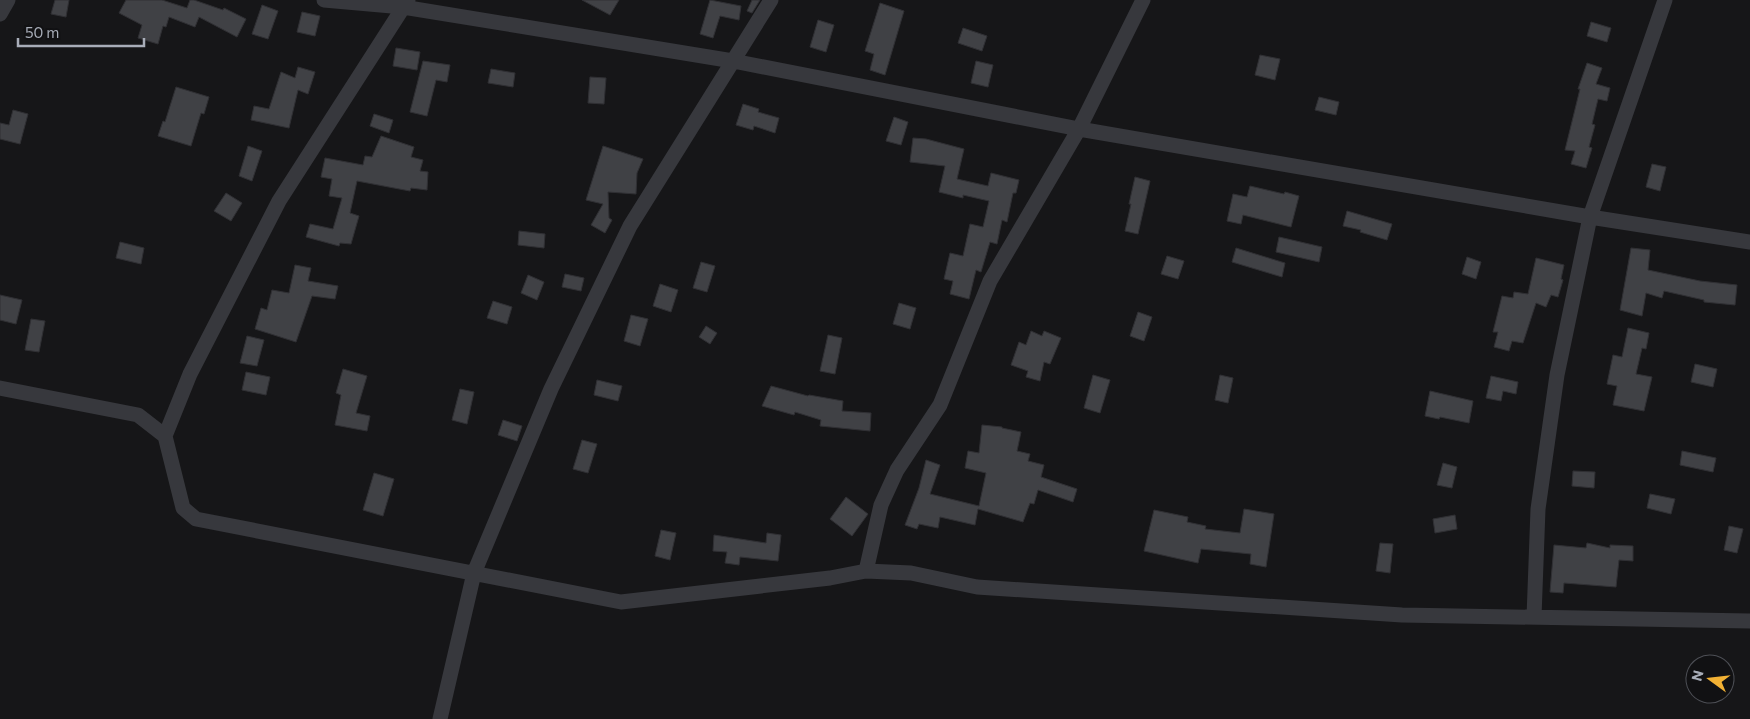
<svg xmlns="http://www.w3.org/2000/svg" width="1750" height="719" font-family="Commissioner,sans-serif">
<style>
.building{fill:#404145;stroke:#303034}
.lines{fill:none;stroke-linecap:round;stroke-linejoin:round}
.street{stroke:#37383d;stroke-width:15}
</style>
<rect width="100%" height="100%" fill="#161618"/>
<path class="building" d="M55,0h14l-3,17 -15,-3z
M126,0h36l25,8 3,-8h4l29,10 1,-2 22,11 -9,18 -38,-20 -4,10 -26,-10 -3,10 -3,-1 -5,18 -20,-6 4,-13 -23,-12z
M582,0h37l-9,15z
M710,0l31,6 -2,14 -19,-4 -7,22 -13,-4z
M752,0h8l-8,13 -5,-2z
M880,3l24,8 -19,64 -15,-5 4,-16 -9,-3z
M262,5l16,6 -10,28 -16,-5z
M302,12l18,4 -5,20 -18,-4z
M818,20l16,5 -8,27 -16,-5z
M1591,22l20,6 -4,14 -20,-6z
M963,28l24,8 -5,15 -24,-8z
M396,48l24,4 -3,18 -24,-4z
M1260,55l20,4 -5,21 -20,-5z
M423,61l27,4 -3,17 -11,-2 -9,36 -17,-4z
M976,61l17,4 -5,22 -17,-4z
M1587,63l15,5 -6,16 14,4 -3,13 -9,-2 -6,25 3,1 -6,22 3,1 -6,20 -15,-4 4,-13 -10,-1 15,-61h-2z
M298,67l17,5 -7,22 -10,-4 -9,38 -38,-8 3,-14 15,3 12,-37 14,6z
M491,69l24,4 -2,14 -25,-4z
M590,77l16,1 -2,26 -16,-1z
M176,87l33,10 -5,17 -3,-1 -10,33 -33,-10 5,-15 2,1z
M1319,97l20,5 -3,13 -21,-5z
M743,104l16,5 -1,3 21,6 -4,15 -21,-7 -1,4 -17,-5z
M13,110l15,4 -8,30 -20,-5v-16l9,2z
M374,114l19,6 -4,13 -19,-7z
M894,117l14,5 -7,23 -15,-4z
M381,136l33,11 -3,10 12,3 -3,11 8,1 -1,18 -16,-2 -1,3 -53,-10 -7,32 9,3 -8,28 -11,-1 -1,3 -33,-9 4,-13 23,5 9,-31 -13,-2 3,-17 -11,-2 4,-19 38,7 2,-9 7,1z
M913,138l13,1 38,10 -7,30 31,7 3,-13 28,7 -3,13h-3l-6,29 -5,-2 -5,24 -7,-2 -9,30 -5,-2 -7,29 -19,-5 3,-13 -9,-2 6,-26 13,3 7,-32 13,3 6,-26 -26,-6v3l-24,-6 6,-26 -35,-4z
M248,146l14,5 -10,30 -13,-5z
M603,146l40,13 -6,14 -1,21 -28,-2 1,26 3,2 -7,13 -14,-8 12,-21 -17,-4z
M1652,164l14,3 -6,24 -14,-4z
M1135,177l15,4 -12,53 -13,-3 6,-27h-2z
M1250,186l34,8 1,-2 14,4 -8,31 -48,-12 -2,9 -14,-3 6,-27 14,3z
M226,193l16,10 -11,18 -17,-10z
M1347,211l45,13 -5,16 -27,-8 1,-2 -18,-4z
M519,231l26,3 -1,14 -26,-3z
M1279,237l43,10 -3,15 -43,-10z
M120,242l24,6 -3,16 -25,-6z
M1236,248l49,15 -3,14 -50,-15z
M1631,248l19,2 -2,20 52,11 37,4 -2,20 -31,-3v-2l-40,-9 -2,7 -16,-5 -4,23 -22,-6z
M1167,256l17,5 -6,18 -17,-5z
M1467,257l14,5 -5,17 -14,-5z
M1536,258l28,7 -3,14 2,1 -5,17 -7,-2 -5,12 -10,-4 -13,40 -11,-2 -3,10 -15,-4 4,-15h-5l9,-36 11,2 1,-6 14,2z
M701,262l14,4 -8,26 -14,-4z
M295,265l16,3 -3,13 30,5 -3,13 -23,-3 -16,46 -41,-13 6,-21 6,2 5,-20 17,3z
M565,274l19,4 -3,13 -19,-4z
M528,275l16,7 -7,18 -16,-7z
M660,284l18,6 -7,22 -18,-6z
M0,295l22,5 -6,24 -16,-4z
M493,301l19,6 -5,17 -20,-6z
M899,303l17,5 -6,21 -17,-5z
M1138,312l14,5 -8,24 -14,-5z
M631,315l17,4 -8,27 -16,-5z
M31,319l14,2 -6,31 -14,-2z
M706,326l11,7 -7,11 -11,-7z
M1628,328l21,5 -3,16 -4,-1 -6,26 16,3 -8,34 -31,-6 4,-19 -10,-2 6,-29 9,2z
M1031,331l11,5 2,-5 17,7 -11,26 -6,-2 -4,19 -14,-4 2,-6 -17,-6 8,-23 7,3z
M828,335l14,3 -7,36 -15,-3z
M247,336l17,4 -7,26 -17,-3z
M1695,364l22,5 -4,18 -22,-5z
M343,369l24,7 -11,37 14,3 -3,15 -32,-6 6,-30 -5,-2z
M246,372l24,5 -4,18 -24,-5z
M1093,375l17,5 -10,33 -16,-5z
M1220,375l13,3 -5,25 -13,-3z
M1491,376l27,6 -2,12 -13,-3 -2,10 -15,-3z
M597,380l25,6 -4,15 -24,-6z
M771,386l37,10 1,-1 34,6 -1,10 29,2 -1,18 -50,-5 1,-6 -26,-8 -1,3 -32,-9z
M460,389l14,3 -7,32 -15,-4z
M1430,391l43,10 -4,22 -29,-6 -1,2 -14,-3z
M503,420l19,6 -5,15 -19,-6z
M982,425l20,2v1l19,4 -4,19 13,3 -2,7 16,4 -3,12 36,12 -4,13 -35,-12 -4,14 -4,-1 -7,19 -45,-13 -3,16 -35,-8 -2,11 -19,-4 -2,5 -12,-4 14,-37 7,-28 14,5 -10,29 49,12 7,-33 -21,-5 3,-17 11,2z
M582,440l15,4 -9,29 -15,-4z
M1682,451l34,7 -3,14 -33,-7z
M1443,463l14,4 -5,21 -15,-3z
M1573,471l22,1 -1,16 -22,-2z
M374,473l20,6 -11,37 -20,-6z
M1650,494l25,5 -4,15 -24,-6z
M846,497l22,17 -16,22 -22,-17z
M1244,509l30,5 -8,53 -16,-3 1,-10 -50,-5 -3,14 -54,-12 10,-41 34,7 -1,5 19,4 -1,3 35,4z
M1455,515l2,14 -22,4 -2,-14z
M1729,526l14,3 -6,24 -13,-3z
M661,530l15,3 -6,27 -15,-4z
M767,533l14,2 -3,26 -38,-4 -1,8 -14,-2 2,-11 -14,-1 1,-16 52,8z
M1380,543l13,1 -3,29 -14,-2z
M1587,543l23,5v-3l23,1v15l-14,-1 -3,27 -52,-4 -1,10 -13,-1 4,-47 32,3z"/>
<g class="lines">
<path class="street" d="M324,0l79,7 330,54 346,68 511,88 160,25
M408,0l-129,201 -89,173 -25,62 18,72 13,11 425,83 209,-24 36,-7 45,2 66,14 425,28 348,6
M0,14l8,-14
M0,388l138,27 27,21
M866,571l15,-66 16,-35 43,-65 50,-124 89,-152 64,-129
M1534,617l4,-108 19,-134 33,-158 75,-217
M440,719l34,-146 77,-184 79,-163 141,-226"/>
</g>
<g transform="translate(1710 679) rotate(285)"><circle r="24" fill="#111113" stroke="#4d4f55"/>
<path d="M0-4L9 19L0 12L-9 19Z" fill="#f2b134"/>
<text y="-8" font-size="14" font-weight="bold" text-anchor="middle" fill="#a8adb8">N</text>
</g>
<path d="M18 38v8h126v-8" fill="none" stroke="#a8adb8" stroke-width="2.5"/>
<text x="25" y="38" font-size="15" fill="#a8adb8" stroke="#111113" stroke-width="4" paint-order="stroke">50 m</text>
</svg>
